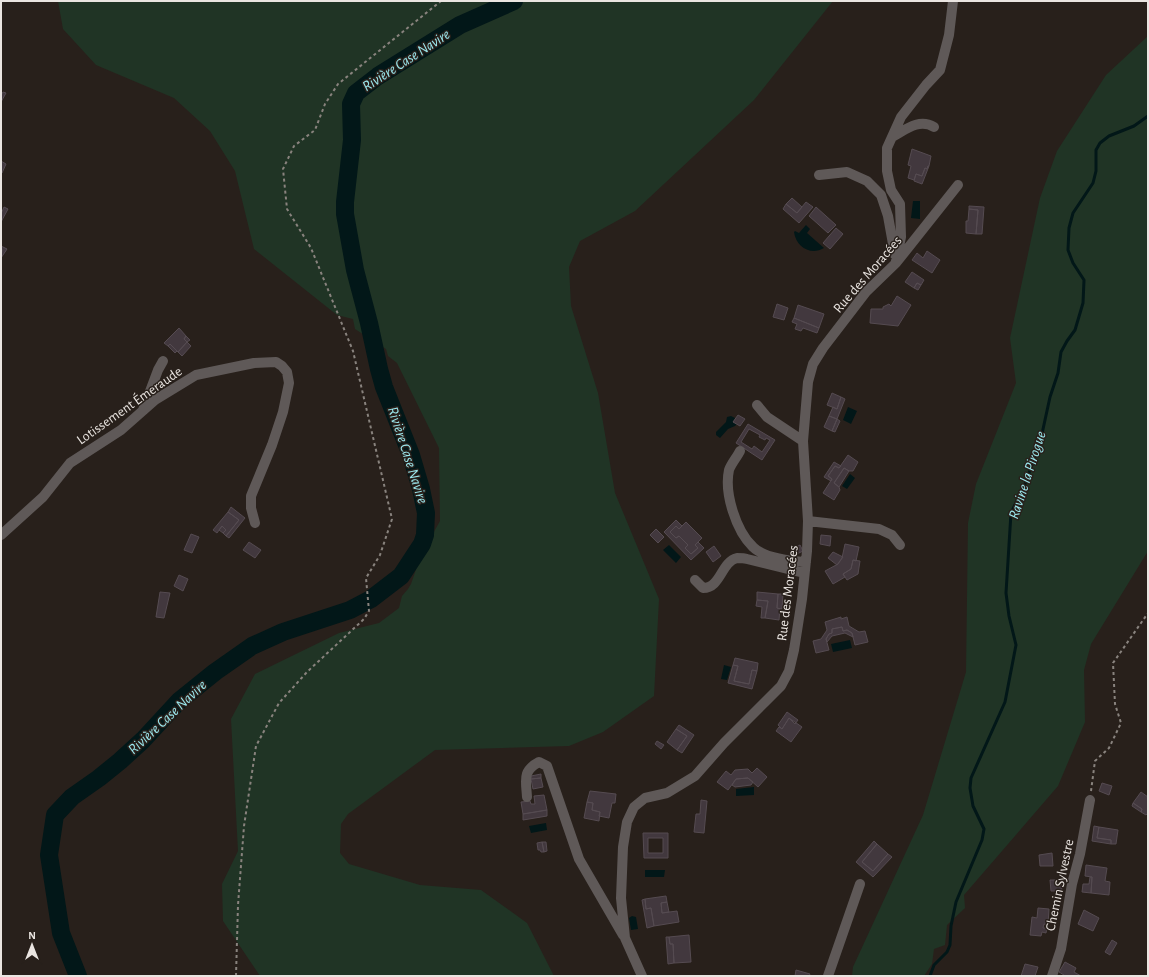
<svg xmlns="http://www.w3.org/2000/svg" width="1149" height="977" font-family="'Alegreya Sans',sans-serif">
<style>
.green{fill:#203425}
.water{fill:#021718}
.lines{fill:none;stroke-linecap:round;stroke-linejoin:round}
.stream{stroke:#021718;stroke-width:3}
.river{stroke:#021718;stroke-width:18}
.building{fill:#42383e;stroke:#554b51;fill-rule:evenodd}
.path{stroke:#89837e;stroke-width:2;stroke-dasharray:3 3;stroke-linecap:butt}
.minor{stroke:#5f5958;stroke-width:10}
.labels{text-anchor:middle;stroke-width:3;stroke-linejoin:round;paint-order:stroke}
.street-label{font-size:14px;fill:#eae5e1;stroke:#28201b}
.water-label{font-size:15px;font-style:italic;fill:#9ce9ef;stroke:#28201b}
</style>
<rect width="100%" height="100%" fill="#28201b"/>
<path class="green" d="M58,1H833L754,100L635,211L580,241L569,267L571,306L598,393L615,493L659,599L654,696L603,732L569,746L435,750L348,814L341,824L340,853L349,864L420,885L481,890L527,923L554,976H260L223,921L222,884L238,851L231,719L255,674L339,633L379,623L399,608L402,596L408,589L411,584L421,555L440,521L439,448L397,363L388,356L386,349L355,329L353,319L337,315L254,249L235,171L210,131L174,98L96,65L63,29Z
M1148,36V551L1091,644L1084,670L1085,722L1058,786L964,895L965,908L947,925L945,945L934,949L932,964L924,976H852L853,967L923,815L966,672L968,523L976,484L1016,383L1010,338L1040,198L1057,151L1106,75Z"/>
<path class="water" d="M913,201H920V219L911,218Z
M806,225L810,229L807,233L824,248C811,256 796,247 794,232L795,231L799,233Z
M848,407L857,411L851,424L843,420Z
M731,416L735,418L733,422L737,424L735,426L728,429L720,438L716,435V432L726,422L727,417Z
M850,474L855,478L847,489L842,486Z
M669,545L681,557L676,563L663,550Z
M850,640L852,648L833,652L831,644Z
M724,665L731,667L727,680L721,679Z
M754,787V795L736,796V789Z
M546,823L547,830L531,833L529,826Z
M645,870H665L664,877H645Z
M632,916L636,917L638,929L631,930L629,918Z"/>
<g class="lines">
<path class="stream" d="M930,976L934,965L947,952L950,945L951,926L956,902L982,840L984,829L973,806L970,788L971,778L1005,702L1016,645L1009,616L1006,593L1011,513L1025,484L1040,443L1050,397L1058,373L1061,352L1067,341L1075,330L1083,303L1084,280L1073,263L1068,250L1069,228L1073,213L1093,183L1096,171V150L1100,143L1109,136L1134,126L1148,116"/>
<path class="river" d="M78,976L61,933L49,855L55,815L72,797L99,778L120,761L143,740L179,701L215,672L252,646L283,632L350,610L371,599L401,576L422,544L425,535L426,513L421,489L411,455L384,387L379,369L369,323L355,270L345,214V202L352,140L351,104L356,93L378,76L460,25L514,1"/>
</g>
<path class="building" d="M3,92L6,93L1,102V95Z
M912,149L931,156L929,166H928L927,169L925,168L922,176L916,174L914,180L908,178L911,166L908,165Z
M1,161L6,164L2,173H1Z
M928,166H929L922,184L914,181L916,174L922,176L925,168L927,169Z
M792,198L802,207L797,213L786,204Z
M806,202L813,207L799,223L783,209L786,204L797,213Z
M969,206L984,207L982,234H976L978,210L969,209Z
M4,207L8,209L1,222V214Z
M816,207L836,225L828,233L809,216Z
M969,209L978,210L976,234L966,233V221H968Z
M836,228L843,234L830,249L823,243Z
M1,246L7,249L1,258L2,250Z
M927,251L940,260L932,273L912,260L917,253L923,258Z
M912,272L924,280L921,285L917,283L914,288L905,282Z
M917,283L921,285L918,290L914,288Z
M897,296L911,305L898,326L870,323L871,309H883V307L889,304L891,306Z
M777,304L788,308L784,320L773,317Z
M798,305L824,314L819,328L794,318Z
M794,318L819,328L817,333L803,328L801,331L795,329L797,324L792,322Z
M179,328L186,336L184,339L187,342L178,352L170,344L168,346L164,343Z
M186,336L190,340L187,342L184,339Z
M187,342L191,346L182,356L178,352Z
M170,344L177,351L175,353L168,346Z
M832,393L841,397L837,409L827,405Z
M841,397L845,399L837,419L829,416L833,407L837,409Z
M738,415L745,419L740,426L733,422Z
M829,416L837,419L832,431L824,427Z
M837,419L840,421L835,432L832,431Z
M748,424L775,440L762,460L736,443ZM749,429L760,435L759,437L765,440L766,438L770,440L762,452L754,446L752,449L741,442Z
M848,455L858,462L853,471H849L844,468L834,483L839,487L840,490L834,500L823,493L832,479L828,476L835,466L839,468Z
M834,462L841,466L839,468L835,466L828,476L832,479L831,481L824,477Z
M844,468L849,471L839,487L834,483Z
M231,507L245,518L229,538L226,536L239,520L228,512Z
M228,512L239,520L226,536L223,533L226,530L222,526L217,533L213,530Z
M676,520L682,526L679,529L676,526L670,532L676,538L679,536L688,545L685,548L691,554L698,548L695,545L698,542L704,548L691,560L664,532Z
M686,522L702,538L695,545L698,548L691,554L685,548L688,545L679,536L676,538L670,532L676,526L679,529Z
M222,526L226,530L223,533L219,530Z
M656,529L664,537L658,543L650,535Z
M191,534L199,537L192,553L184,550Z
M821,535L831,536L830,546L820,544Z
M249,542L261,550L255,558L243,550Z
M845,544L859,547L856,561L853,560L851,569L843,574L845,577L833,584L825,571L838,564L842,558Z
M800,545L803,551L797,554L794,548Z
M714,546L721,556L713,562L706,552Z
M833,552L843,557L837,565L828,558Z
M853,560L860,561L858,574L847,580L843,574L851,569Z
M179,575L188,579L183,591L174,586Z
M160,592L170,593L164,618L156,617Z
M757,592L778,594L777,608L780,609L779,620L765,618L768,601L757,600Z
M778,594H783L782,609L777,608Z
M757,600L768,601L765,618H761L762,607L756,606Z
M841,617V619L847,617L849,626L859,632L865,631L868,642L855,645L852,633L847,630L843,631L842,627L832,629V633L829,634L826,639L829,650L816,653L813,641L821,639L827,630L825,622Z
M842,627L843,631L847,630L852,633L853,637L845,633L832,636L827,642L826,639L829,634L832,633V629Z
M735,658L758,663L757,671L752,670L749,684L734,681L738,666L733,665Z
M733,665L738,666L734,681L749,684L752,670L757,671L752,689L728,683Z
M787,712L798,720L795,724L789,718L782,729L778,725Z
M789,718L802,727L791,742L776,731L779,727L782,729Z
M679,725L694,735L682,753L677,750L687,736L676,729Z
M676,729L687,736L677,750L667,742Z
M657,741L664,745L661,749L655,744Z
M757,768L767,777L758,787L748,778L736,779L728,790L717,782L726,771L731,775L735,770L748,769L752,773Z
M541,774V778L531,779V776Z
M541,778L543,787L533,789L531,779Z
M748,778L753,782L751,785L735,787L732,785L736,779Z
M1102,783L1112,786L1109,795L1099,791Z
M590,791L616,794L615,803H612L609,818L599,816L600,812L592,810L593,803L587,802Z
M1141,792L1148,797V813L1146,815L1141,812L1142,809L1133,803Z
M544,795L547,810L523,814L521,802L530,801L531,804H535L534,796Z
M701,800L707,801L704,833L694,832L696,814H700Z
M587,802L593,803L592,810L600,812L599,821L584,818Z
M1133,803L1142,809L1141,812L1132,806Z
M547,810V816L523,820V814Z
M1094,826L1099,827L1097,838L1111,840V844L1092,841Z
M1099,827L1118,830L1116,844H1111V840L1097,838Z
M643,833H668V858H644ZM648,838H663V853H648Z
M874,841L877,844L862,862L873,871L888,854L892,857L873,877L856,862Z
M542,842H546L547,851L544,852Z
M542,842L544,852H541L540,850H538L537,843Z
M877,844L888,854L873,871L862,862Z
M1052,853L1053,866H1040L1039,855Z
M1086,865L1107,868L1105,881L1110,882L1109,895L1091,893L1092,877L1085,876Z
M1090,877H1092L1091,893L1082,892L1083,884H1089Z
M1050,880H1061L1062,891H1051Z
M666,896L667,902L661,903L662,913L677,911L679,922L654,926L651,908L646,909L645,899Z
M645,899L646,909L651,908L654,926L647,928L642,900Z
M667,902L669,912L662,913L661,903Z
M1038,908L1049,909L1048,925L1044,924L1043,928H1047L1046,933L1042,932L1041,936L1030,935L1032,917L1037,918Z
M1084,910L1099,918L1093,931L1078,924Z
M689,935L691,962L674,963L673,944H670L669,937Z
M666,937H669L670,944H673L674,963L668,964Z
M1112,940L1117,943L1110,955L1105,952Z
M1065,962L1076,968L1074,972L1081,976H1063L1064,975L1059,972Z
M1025,964L1038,967L1035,976H1021Z
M796,970L810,974L809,976H795Z"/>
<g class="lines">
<path class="path" d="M1091,791L1095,761L1109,748L1121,723L1115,704L1113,663L1148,613
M236,976L238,905L244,826L256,746L279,703L307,672L364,619L369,611L366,578L380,555L392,519L353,351L311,248L287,209L283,169L294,146L315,130L325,104L338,84L441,1"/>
<path class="minor" d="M892,137C905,130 919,118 934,127
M819,175L847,172L867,181L881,195L888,216L895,255
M896,261L901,237L900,204L891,190L887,171V148L901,117L926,85L940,70L949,35L953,1
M757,405L767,417L803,441
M143,410L158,370L163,361
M740,451C737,457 731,464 729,470C724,493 736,531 753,547C764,558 791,561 806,562
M808,521L879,529L892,535L900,545
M1,535L43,497L70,463L121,430L155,400L196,375L254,363L276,362L282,366L287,372L289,383L283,412L272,445L251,496V508L255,523
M695,580L703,588C721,588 721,562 737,558C740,558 744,558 747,559L804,573
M527,797C526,780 522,771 539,762L547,766L579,859L623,935
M642,976L625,938L621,898L623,847L627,822L634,807L645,798L667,793L695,776L724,743L781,686L789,671L794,650L802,599L807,551L808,521L803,441L808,382L813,364L823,348L866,292L896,263L958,185
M828,976L860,884
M1052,976L1061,949L1072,884L1080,854L1090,800"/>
</g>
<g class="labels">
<g class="street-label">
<text transform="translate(867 274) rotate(-49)" y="5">Rue des Moracées</text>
<text transform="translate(129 405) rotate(-35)" y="5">Lotissement Émeraude</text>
<text transform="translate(787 593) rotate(-83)" y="5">Rue des Moracées</text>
<text transform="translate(1059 885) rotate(-78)" y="5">Chemin Sylvestre</text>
</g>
<g class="water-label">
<text transform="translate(406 60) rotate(-33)" y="5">Rivière Case Navire</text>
<text transform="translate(408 455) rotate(72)" y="5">Rivière Case Navire</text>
<text transform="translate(1027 475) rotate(-72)" y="5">Ravine la Pirogue</text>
<text transform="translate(167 717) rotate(-43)" y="5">Rivière Case Navire</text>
</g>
</g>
<rect width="1149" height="977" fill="none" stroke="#eae5e1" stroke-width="4"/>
<g transform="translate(32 945)" stroke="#28201b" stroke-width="3" paint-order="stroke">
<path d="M0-3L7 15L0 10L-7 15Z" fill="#eae5e1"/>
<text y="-6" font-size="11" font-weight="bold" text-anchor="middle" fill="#eae5e1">N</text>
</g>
</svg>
